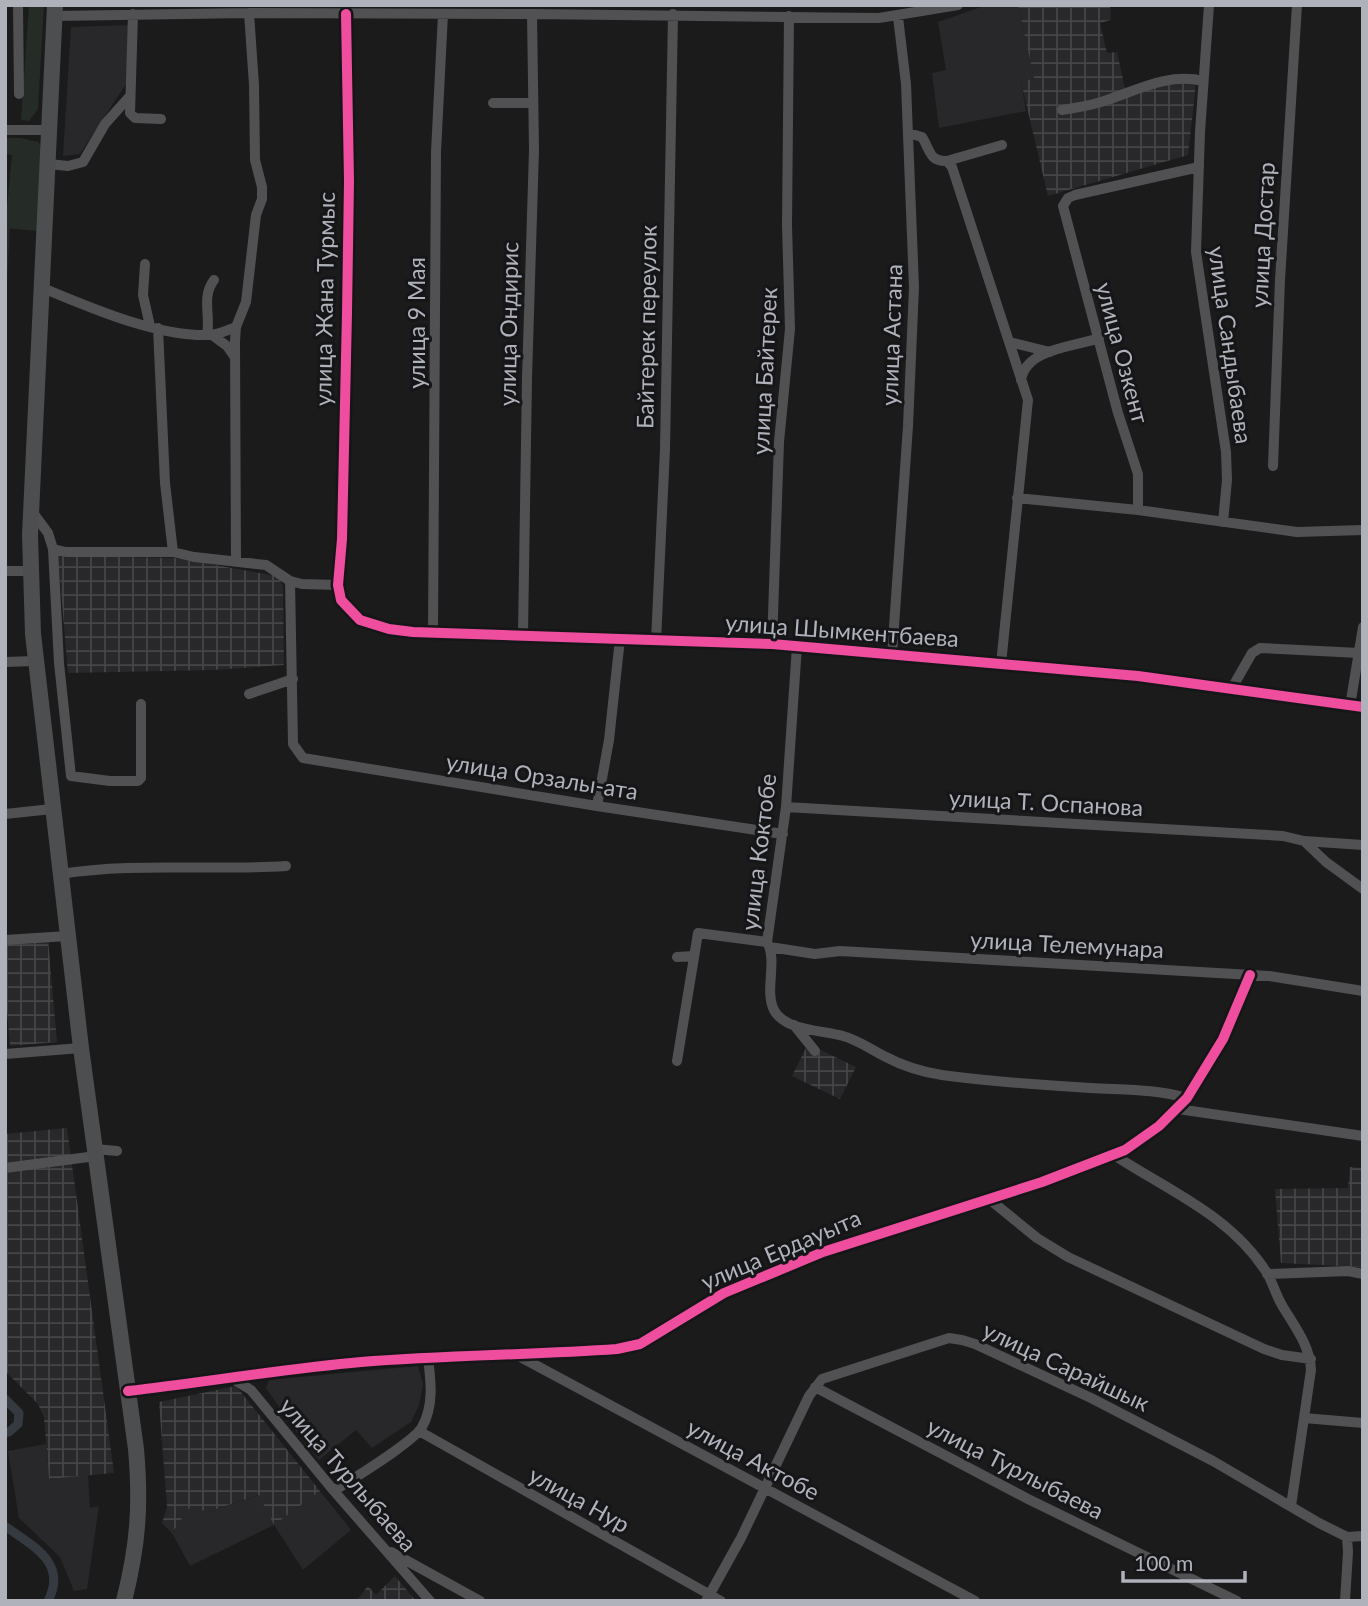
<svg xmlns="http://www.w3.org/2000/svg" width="1368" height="1606" font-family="Lato,sans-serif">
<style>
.built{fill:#28282a}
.industrial{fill:url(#industrial-grid)}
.grass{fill:#252b26}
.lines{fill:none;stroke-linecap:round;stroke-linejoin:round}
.canal{stroke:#343a40;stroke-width:9}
.minor{stroke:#515154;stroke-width:10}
.trunk{stroke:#4d4e50;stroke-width:16}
.cycleway-casing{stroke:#161618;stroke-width:15}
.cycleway{stroke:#ef4d9e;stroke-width:10}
.labels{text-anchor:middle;stroke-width:6;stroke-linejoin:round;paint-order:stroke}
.street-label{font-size:23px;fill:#afb2ba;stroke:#161618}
</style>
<defs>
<pattern id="industrial-grid" width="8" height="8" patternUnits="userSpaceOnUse" patternTransform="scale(1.75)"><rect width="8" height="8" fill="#28282a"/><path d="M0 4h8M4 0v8" fill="none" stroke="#454547"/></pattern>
</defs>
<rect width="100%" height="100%" fill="#1b1b1c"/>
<path class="built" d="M987,5H1018L1034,78L1021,82L1026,111L939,128L932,73L946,70L938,22Z
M130,25L126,84L80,154L63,156L71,27Z
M5,228H10L5,321Z
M418,1366L423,1384L419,1405L411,1422L372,1448L356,1430L319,1460L298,1434L266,1388L269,1380Z
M46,1444L49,1479L88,1475L90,1508L99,1506L87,1589L74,1591L60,1557L19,1518L8,1451Z
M320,1491L351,1530L303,1570L274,1525L190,1566L172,1533L191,1506L207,1512L260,1495L275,1524Z"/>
<path class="industrial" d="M1018,5H1110L1111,20L1100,23L1107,53L1117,52L1126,93L1167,79L1197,74L1188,155L1048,196L1021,82L1034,78Z
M58,556L174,558L277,576L283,585L284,665L213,670L68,673Z
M48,939L57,1042L10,1046L5,987V941Z
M808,1044L856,1067L840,1099L792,1076Z
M67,1128L114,1473L49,1479L44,1417L38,1404L5,1371V1134Z
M1350,1167L1363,1168V1267L1281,1263L1275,1189L1348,1188Z
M236,1386L320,1491L274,1525L259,1495L207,1512L191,1506L172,1533L162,1523L167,1507L159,1402Z
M395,1576L416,1601H356L368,1586L376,1595Z"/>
<path class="grass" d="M29,5H44L38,109L29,121L21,120Z
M5,138H21L38,142L43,149L38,231L5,228L12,155L5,154Z"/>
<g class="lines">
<path class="canal" d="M5,1399L19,1413L18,1424L9,1432L5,1433
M5,1526C32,1546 68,1562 48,1601"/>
<path class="minor" d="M18,5L19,94
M1209,5L1200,132L1196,252L1226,452L1227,480L1223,522
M133,14L130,113L135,118L161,119
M346,14L349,181L347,313L342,539L338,585L341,600L360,620L389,629L413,632L772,644L1138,676L1363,707
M54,16L249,13L532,14L879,18L958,5
M493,103H533
M1062,110C1075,108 1088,106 1101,102C1134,92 1167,72 1203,81
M5,130H51
M908,133L922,137C930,149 929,162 947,161L1002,145
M947,161L952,167L1028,400L1001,664
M49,164L68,166L83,162L105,124L130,96
M145,264L143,295L150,326
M43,288C91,308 158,337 210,335C218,335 228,330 236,327
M158,328L165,483L173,552
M207,335C211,316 201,297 214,280
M212,335L227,346L234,356
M1009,342L1050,352
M1021,380C1026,348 1075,347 1099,338
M1273,466L1280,280L1297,5
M1017,498L1138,510L1297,532L1363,530
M31,510L48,533L53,549L59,663L71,776L110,781H138L141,778V704
M1138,510V474L1118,413L1063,206L1068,198L1075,195L1199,167
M53,549L66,552H173L194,557L266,565L290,581L302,584L338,585
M236,561L235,341L236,327L246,302L256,215L262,199V187L255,160L254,85L249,13
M5,571H30
M290,581L293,744L303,758L597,806L783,834
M433,633L436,152L443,14
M523,635L527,378L534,150L532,14
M656,641L665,449L673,14
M772,644L779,442L790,329L787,225L789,16
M797,646L786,807L767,942C778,961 764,990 774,1010C785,1031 822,1030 843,1036C858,1040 872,1050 886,1057C903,1066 922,1072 942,1075C991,1082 1042,1085 1091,1088C1123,1090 1156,1089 1187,1098
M892,655L908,426L914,287L906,84L898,17
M5,662L35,661
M1232,688L1252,653L1260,648L1359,653
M249,694L293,679
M1350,706L1363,627
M597,806L609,740L620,639
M786,807L1283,836L1304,841L1363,845
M5,814L52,809
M1304,841L1326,862L1363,889
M60,874C135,862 210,871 286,866
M5,940L67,936
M770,947L815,954L840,951L1269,976L1363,991
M677,957L694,956
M794,1025L815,1051
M5,1054L81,1048
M677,1061L698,933L767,942
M1178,1109L1363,1136
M95,1149L117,1151
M1114,1155C1169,1191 1230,1215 1267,1273C1273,1283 1276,1296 1283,1307C1295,1327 1310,1346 1311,1370L1291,1506
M5,1168L96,1156
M989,1199L1037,1238L1068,1257L1264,1349L1282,1355L1311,1359
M1267,1274L1348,1271L1363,1274
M513,1353L975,1601
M233,1379L251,1390L334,1491L430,1601
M815,1387L1028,1499L1237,1601
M128,1391C206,1382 283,1369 361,1362C446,1355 532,1355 617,1349L640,1344L724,1293L823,1252L1042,1182L1125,1150L1159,1126L1187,1098L1223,1039L1250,975
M1304,1418L1363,1423
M419,1431L721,1601
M334,1491C352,1479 414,1442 422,1427C434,1406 431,1381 428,1358
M391,1552L480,1601
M706,1601L741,1538L809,1396L822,1379L949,1338L962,1340L975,1344L1091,1398L1213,1461L1319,1523L1347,1537L1363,1536
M1345,1601L1348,1552L1347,1537"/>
<path class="trunk" d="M55,5L30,535L33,634L81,1048L136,1449C141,1506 138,1545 124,1601"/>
<g class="cycleway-casing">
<path id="cycleway" d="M346,14L349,181L347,313L342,539L338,585L341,600L360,620L389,629L413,632L772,644L1138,676L1363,707
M128,1391C206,1382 283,1369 361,1362C446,1355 532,1355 617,1349L640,1344L724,1293L823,1252L1042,1182L1125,1150L1159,1126L1187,1098L1223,1039L1250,975"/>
</g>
<use href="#cycleway" class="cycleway"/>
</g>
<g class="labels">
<g class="street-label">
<text transform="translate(1263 235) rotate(-87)" y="8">улица Достар</text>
<text transform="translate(325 299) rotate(-89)" y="8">улица Жана Турмыс</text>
<text transform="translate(417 323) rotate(-90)" y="8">улица 9 Мая</text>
<text transform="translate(509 324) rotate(-89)" y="8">улица Ондирис</text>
<text transform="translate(647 327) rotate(-89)" y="8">Байтерек переулок</text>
<text transform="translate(892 335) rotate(-88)" y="8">улица Астана</text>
<text transform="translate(1230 345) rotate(82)" y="8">улица Сандыбаева</text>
<text transform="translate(1122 353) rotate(75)" y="8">улица Озкент</text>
<text transform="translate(765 371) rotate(-87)" y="8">улица Байтерек</text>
<text transform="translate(842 631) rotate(4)" y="8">улица Шымкентбаева</text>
<text transform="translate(542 777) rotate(9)" y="8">улица Орзалы-ата</text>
<text transform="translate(1046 803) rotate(3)" y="8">улица Т. Оспанова</text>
<text transform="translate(759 852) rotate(-83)" y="8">улица Коктобе</text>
<text transform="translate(1067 945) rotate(3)" y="8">улица Телемунара</text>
<text transform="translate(781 1250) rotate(-23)" y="8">улица Ердауыта</text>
<text transform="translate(1066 1367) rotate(25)" y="8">улица Сарайшык</text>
<text transform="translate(753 1460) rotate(28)" y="8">улица Актобе</text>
<text transform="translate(1015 1469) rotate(27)" y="8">улица Турлыбаева</text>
<text transform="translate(348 1475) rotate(49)" y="8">улица Турлыбаева</text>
<text transform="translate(579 1500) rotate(29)" y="8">улица Нур</text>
</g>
</g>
<rect width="1368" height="1606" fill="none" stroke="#afb2ba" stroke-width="14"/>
<path d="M1123 1571v10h122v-10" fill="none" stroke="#afb2ba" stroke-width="3.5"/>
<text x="1134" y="1571" font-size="21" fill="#afb2ba" stroke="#161618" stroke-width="5" paint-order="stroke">100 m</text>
</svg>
